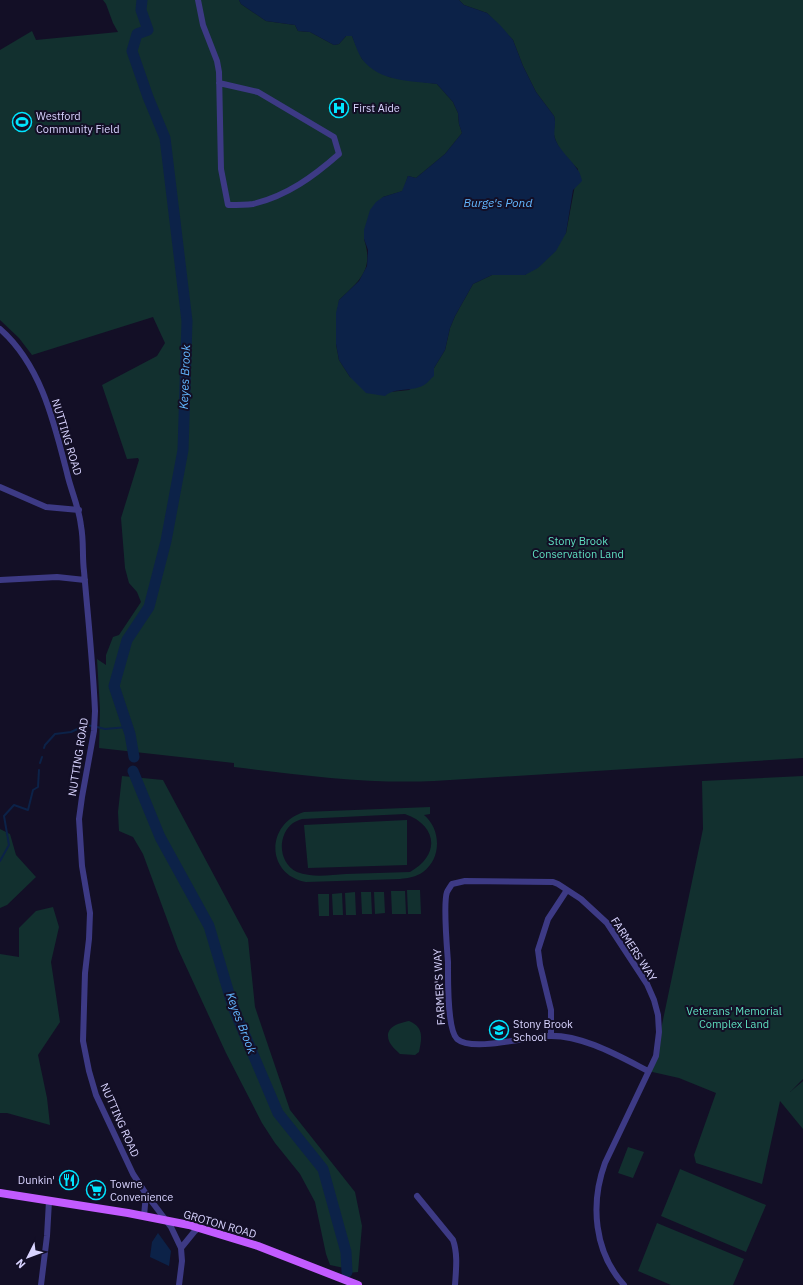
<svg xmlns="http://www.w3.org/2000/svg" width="803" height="1285" font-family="'IBM Plex Sans',sans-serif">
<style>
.green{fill:#12302f;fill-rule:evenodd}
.water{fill:#0c2248}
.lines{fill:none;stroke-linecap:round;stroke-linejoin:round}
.stream{stroke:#0c2248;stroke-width:2}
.river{stroke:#0c2248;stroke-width:11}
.minor{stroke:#3d3a85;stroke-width:6}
.major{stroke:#c25bff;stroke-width:8}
.labels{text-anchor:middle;stroke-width:4;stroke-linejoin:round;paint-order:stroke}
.poi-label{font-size:11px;fill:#d9d4ff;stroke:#130f26;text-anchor:start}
.street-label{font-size:11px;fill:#d9d4ff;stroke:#130f26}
.park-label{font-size:11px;fill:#5fe0c0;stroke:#130f26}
.water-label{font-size:12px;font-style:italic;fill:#62b6ff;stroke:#130f26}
</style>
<rect width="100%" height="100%" fill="#130f26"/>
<path class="green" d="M103,0H239L241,4L266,21L295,25L298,31L310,32L334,45L339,44L346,36H352L362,59L389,77L437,84L453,102L458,113L459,124L462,133L445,154L416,178L408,176L403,191L383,197L364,239C374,270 360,280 339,300L336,344L339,360L350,377L390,392L409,390L434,368L445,350L450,328L455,316L473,284L492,275H525L566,233L578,169C569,160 557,149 554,135C553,128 556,123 554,116L536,92L523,66L513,40L487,13L464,5L459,0H803V758L434,781C367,784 301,775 234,767V763L99,748L100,710L97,659L106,665V655L113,637L119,635L141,602L137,592L129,583L125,568L121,518L139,460L138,458L127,459L102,385L157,356L165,343L153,317L32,355L19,338L0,320V50L32,31L36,40L118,32L113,23L106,4Z
M122,776L163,780L248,939L255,1007L290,1110L355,1192L362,1226L358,1272L348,1273L344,1268L330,1265L326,1254L315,1202L300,1174L275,1143L262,1123L226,1053L178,949L143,854L133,837L119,831L118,812Z
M803,776V1079L790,1092L803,1081V1129L780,1101L762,1184L696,1163L694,1155L716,1093L679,1078L648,1071L655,1058L703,829L702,781Z
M430,807V814L424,815C441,829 442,858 423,872C416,877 408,878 400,879L306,882C266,875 265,824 304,812ZM405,814C437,825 441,855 410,872C389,873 367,873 346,874C330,875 312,878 297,872C278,863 277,835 293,823C296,821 299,820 302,819Z
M407,820V865L308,868L304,825Z
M0,829L10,834L16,855L36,877L7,905L0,908Z
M407,890H420L421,914H408Z
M391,891H405L406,914H392Z
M355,892L356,915H346L345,893Z
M361,892H371L372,914H362Z
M374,892H384L385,913L375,914Z
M342,893L343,915H333L332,894Z
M318,894H329V916H319Z
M53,907L59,927L51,962L60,1022L38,1055L47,1098L50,1125L7,1113H0V954L19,957V928L36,911Z
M409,1021C424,1027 422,1038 419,1052L415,1055L400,1054C396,1050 391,1046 389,1041C384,1027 399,1023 409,1021Z
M628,1147L644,1152L633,1178L618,1173Z
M680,1169L766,1205L746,1252L661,1216Z
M657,1223L744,1259L733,1285H671L638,1271Z"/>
<path class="water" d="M239,0H459L464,5L487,13L500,25L513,40L523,66L536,92L554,116C557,125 552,132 556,141C561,152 571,159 577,169C580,172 581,177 582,181L573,190L566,233L556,251L538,268L525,275H492L473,284L455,316L450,328L445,350L434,368V376C431,378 428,383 424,385C413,392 395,387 385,396L366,393L350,377L339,360L336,344V313L339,300L359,281L367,266L368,250L364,239V230L370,210L376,202L383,197L402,191L408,176L416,178L445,154L462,133L459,124L458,113L453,102L437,84C412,81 379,82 362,59C358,53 355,44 352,36H346L339,44L334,45L310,32L298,31L295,25L266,21L241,4Z
M158,1233L171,1251L169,1266L150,1257L152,1242Z"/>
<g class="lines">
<path class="stream" d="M97,727L105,729L128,727
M44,748L45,745L55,734L71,732L86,725L92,726
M40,763L42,757
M0,861L9,845L4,816L14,805L28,810L33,790L38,787L39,770"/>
<path class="river" d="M134,757L130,734L114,686L127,640L149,607L166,541L183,450L187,321L165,138L148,97L132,51L137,34L148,30L141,10L142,0
M133,771L160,837L209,926L233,1007L278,1113L323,1169L346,1252L347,1272"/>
<path class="minor" d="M198,0L203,25L217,61L219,72L221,169L228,205C236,205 245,205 253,204C287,196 314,176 339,154L334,137L258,92L219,83
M0,329C41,365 54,422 67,473C71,491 79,507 81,526C84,541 82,556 84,571C88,618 93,664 95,711L94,731L82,797L79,819L82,866L90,913L89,939L85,973L83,1041L89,1071L96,1095L133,1174L146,1194L171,1227L181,1248L182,1261L179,1285
M0,487L46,507L79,510
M0,580L57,577L85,580
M551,1036V1010L540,965L538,950L548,919L567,890
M417,1196L453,1240C458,1254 456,1270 455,1285
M144,1216L146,1194
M181,1248L194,1232L200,1227
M41,1285L47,1236L49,1201
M624,1285C594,1252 590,1204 605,1163L656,1056L659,1032L658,1015L654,1000L647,984L607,923L581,899L558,884L553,882L465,881L452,884C450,887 448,890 447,892C443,903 447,948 448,962C448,978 447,1029 457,1039C472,1052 526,1037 547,1036C581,1034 619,1056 648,1071"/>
<path class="major" d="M0,1193L128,1213L189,1225L258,1246L358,1285"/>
</g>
<defs>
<g id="hospital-ring" transform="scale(1)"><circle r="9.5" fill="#130f26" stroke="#00e5ff" stroke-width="1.5"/><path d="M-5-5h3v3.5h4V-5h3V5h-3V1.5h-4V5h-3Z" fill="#00e5ff"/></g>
<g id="stadium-ring" transform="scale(1)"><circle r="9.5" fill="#130f26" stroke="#00e5ff" stroke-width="1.5"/><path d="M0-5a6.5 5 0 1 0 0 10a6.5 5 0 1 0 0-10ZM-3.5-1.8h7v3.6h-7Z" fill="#00e5ff"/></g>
<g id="school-ring" transform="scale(1)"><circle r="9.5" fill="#130f26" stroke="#00e5ff" stroke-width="1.5"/><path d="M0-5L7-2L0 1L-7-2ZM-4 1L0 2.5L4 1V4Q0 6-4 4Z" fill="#00e5ff"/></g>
<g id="restaurant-ring" transform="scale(1)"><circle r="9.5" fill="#130f26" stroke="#00e5ff" stroke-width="1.5"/><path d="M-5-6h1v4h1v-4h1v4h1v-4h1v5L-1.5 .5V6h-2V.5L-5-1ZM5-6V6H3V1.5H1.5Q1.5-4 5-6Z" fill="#00e5ff"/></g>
<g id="supermarket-ring" transform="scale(1)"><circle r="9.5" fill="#130f26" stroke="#00e5ff" stroke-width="1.5"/><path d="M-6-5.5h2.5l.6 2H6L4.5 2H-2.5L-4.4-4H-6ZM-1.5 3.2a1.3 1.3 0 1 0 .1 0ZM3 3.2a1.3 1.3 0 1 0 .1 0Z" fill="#00e5ff"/></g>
</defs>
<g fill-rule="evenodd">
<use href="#hospital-ring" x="339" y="108"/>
<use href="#stadium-ring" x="22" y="122"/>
<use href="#school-ring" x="499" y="1030"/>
<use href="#restaurant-ring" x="69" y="1180"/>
<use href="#supermarket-ring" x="96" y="1190"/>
</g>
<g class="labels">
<g class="poi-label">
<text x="353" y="112">First Aide</text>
<text x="36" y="120">Westford<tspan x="36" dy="13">Community Field</tspan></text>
<text x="513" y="1028">Stony Brook<tspan x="513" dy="13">School</tspan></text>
<text x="55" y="1184" text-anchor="end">Dunkin'</text>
<text x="110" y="1188">Towne<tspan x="110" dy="13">Convenience</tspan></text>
</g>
<g class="street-label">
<text transform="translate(67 437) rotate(73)" y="4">NUTTING ROAD</text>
<text transform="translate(78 757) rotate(-81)" y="4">NUTTING ROAD</text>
<text transform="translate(634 949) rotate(57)" y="4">FARMERS WAY</text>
<text transform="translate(439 987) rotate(-93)" y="4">FARMER'S WAY</text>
<text transform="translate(120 1120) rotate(66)" y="4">NUTTING ROAD</text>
<text transform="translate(220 1224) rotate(16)" y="4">GROTON ROAD</text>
</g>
<g class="park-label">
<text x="578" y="545">Stony Brook<tspan x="578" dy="13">Conservation Land</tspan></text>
<text x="734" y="1015">Veterans' Memorial<tspan x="734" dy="13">Complex Land</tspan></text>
</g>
<g class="water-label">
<text x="498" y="207">Burge's Pond</text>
<text transform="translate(185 377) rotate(-88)" y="4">Keyes Brook</text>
<text transform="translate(241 1023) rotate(69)" y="4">Keyes Brook</text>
</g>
</g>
<g transform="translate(28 1257) rotate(228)" stroke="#130f26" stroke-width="3" paint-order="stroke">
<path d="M0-3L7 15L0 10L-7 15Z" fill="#d9d4ff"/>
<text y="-6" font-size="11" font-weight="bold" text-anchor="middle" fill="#d9d4ff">N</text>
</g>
</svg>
